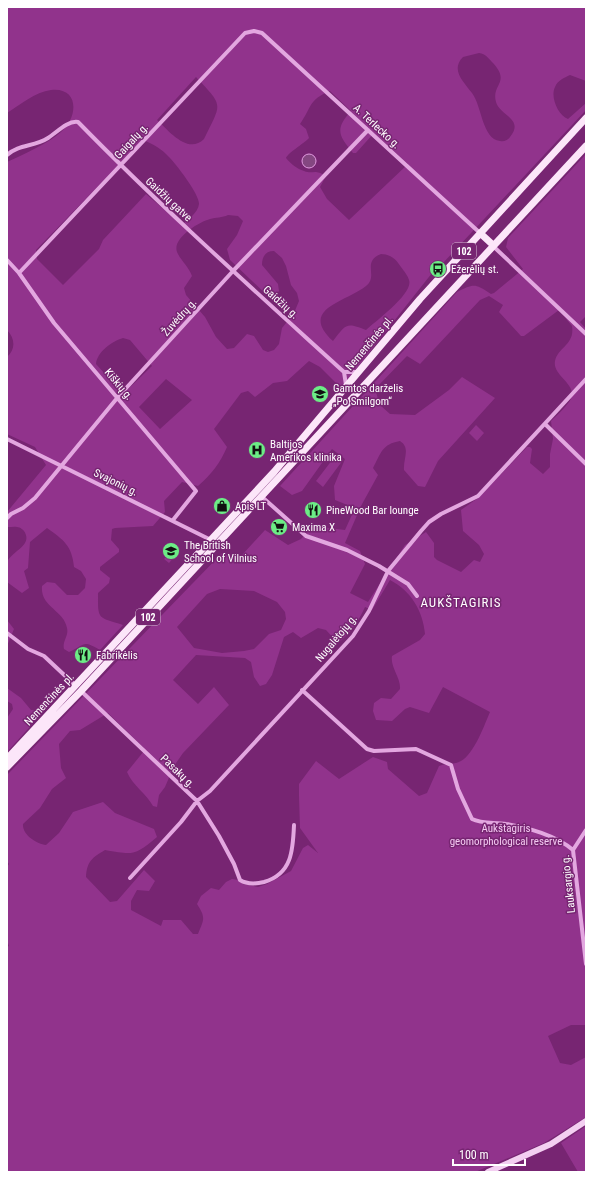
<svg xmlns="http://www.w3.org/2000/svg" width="593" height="1179" font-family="'Roboto Condensed',sans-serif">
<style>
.green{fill:#91338c;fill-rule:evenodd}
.water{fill:#844781;stroke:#e39be1}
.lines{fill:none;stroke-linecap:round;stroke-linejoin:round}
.street{stroke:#e3a7e0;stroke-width:4}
.secondary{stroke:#f3cff1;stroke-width:6}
.primary{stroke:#fce6f9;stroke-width:7}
.labels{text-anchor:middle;stroke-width:3;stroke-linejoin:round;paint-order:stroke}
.shield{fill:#772572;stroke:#d6bed5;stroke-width:1}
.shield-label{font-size:10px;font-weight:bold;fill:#fff}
.street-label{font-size:11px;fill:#fff;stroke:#772572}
.poi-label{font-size:11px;fill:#fff;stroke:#772572;text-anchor:start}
.park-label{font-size:11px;fill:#f3c9f1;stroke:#772572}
.quarter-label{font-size:13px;letter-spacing:1px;fill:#fff;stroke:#772572}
</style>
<rect width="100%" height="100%" fill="#772572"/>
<path class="green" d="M7,7H586V81L570,75C564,78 558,80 555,87C550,97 558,115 568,119L586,103V110L443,263L436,268L341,388L320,367L309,361L287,381L273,383L255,397L248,391L241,393L214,429L227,447C220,463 212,474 198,486L182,482L164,501L165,512L153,526L115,528L112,529L111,540L119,549V552L100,567V570L110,578L109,583L98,593C98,620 97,617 123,625L100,650C82,639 85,645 69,652L64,649C62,641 69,636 67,628C64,610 40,607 42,586L47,582L55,583L67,595H78L85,588L86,579L81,571L74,567C72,546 64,540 47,528L30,542L28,568L24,571L29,588L22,593L7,582C7,576 6,569 7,563C10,551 34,546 24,531C19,525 14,527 7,527V512L46,465L35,447L7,434V357C16,349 15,338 7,330V162C24,154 47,144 61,132C78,118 80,87 51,90C35,92 20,105 7,113ZM479,53C486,54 488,58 493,63C511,83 491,84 496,102C499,115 525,119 510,137C508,140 504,142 500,141C482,139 482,106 472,93C464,82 450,70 463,57ZM196,77C224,107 222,102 204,139C188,155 169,131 157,120ZM330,91L351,111C335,129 338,135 353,153H356L374,133L408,164L349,220L327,199L320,187L326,176C313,168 314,175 304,171C297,169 291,164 286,158C288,153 303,144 309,138L306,129L300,124C312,107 308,100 330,91ZM143,140C153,144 162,149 169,157C176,164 200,195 199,204C198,213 188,219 182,225L146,194L103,240L99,249L63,285L37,259L36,250ZM228,215L238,216L243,221L237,235L227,249L230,260L269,297L275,296L279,291L278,284L262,265C262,257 265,251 274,251L282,258L286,266L291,285L297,293L299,301L294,313L282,328L279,344L274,350L268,352L263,350L254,336L247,334L234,348L227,349L216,337L205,317L186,295L184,288L192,276C189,267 181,261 177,252C172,238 199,222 210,219C216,217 222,218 228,215ZM381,254C390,254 396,259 401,267C404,271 408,276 409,280C414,293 376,321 366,330C346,322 346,324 333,341C298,309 346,302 366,286C379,276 361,262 381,254ZM123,338L130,340L152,366L123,394L96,364C97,352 112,341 123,338ZM166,379L192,400L160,429L139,407Z
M586,154V316L580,322L586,329V1025H571L548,1036L560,1063L571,1065L586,1057V1117L544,1143L475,1172H7V947L9,946L7,940V867L9,864L7,861V775L222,553L233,558L242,555L265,530L288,545L301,539L313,526L345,530L355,508L335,500L334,486L345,459L332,449L302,491L292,495L280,486L457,292C474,284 474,283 491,294L494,293L523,269L506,247L508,238ZM489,296L503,305L499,312L521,336H524L559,310L572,326C575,345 558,347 555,361C552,377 581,385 569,402C564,409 557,415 551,421L553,439L550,454V467L543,474L530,463L532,449L530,447H527L478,498L461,510L463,531L479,545L484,554L480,562L474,560L461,572L437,560L434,557V543L426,532L405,545L368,602L350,593L365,564L360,551L345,543L361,506L378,475L373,468C381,453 382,444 400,441C411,448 403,459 404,470L418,486L425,487L438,461L495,398L462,377L449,390L415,415L390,414L380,405L375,389L407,356L420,364L480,300ZM390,580C411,591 423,611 425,634L420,640L392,656C390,667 401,678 400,689L391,699L381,698L374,703L373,711L376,720L392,721L405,709L410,707L429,713L443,687L490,712C484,726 474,754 461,761C455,765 446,763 439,766L427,793L419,796L388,769L387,762L373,757L339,779L316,761L299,784V796L300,828L318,853L308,845L303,848L291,871L267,884L258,887L243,884L238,880L232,879L226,882L219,890L211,888L201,896L197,904C206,918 204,919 198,934H193L181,920H163L161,926L131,910V901L137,890L149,891L155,881L144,870L117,901L110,902L86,877C87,861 92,858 105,850C134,855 134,856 157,837L154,829L115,813L103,802L73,812L59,833L46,845C37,844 22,835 23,824L40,808L52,789L66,778L61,768L59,744L70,731L80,730L108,713L144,748V751L127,772C133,786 146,793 153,806L157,807L159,795L165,787L174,766L183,753L229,705L214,687L198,704L173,680L196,655L245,658L251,662L254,677L260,686L266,684L272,675L284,637L293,632L301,638L318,628L326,630L338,643C351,633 358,622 365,607L372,610ZM220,589L254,591L277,602L285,612L286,619L281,630L269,634L254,649L244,651L222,653L194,648L177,627L207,594Z
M476,425L484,433L477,441L469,433Z
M336,455L343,460L323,487L316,481Z
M171,552L175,556L169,563L164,559Z
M7,620L14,629L7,646Z
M7,688L21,698L31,710H35L42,705L47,708L7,752V718L13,709L12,704L7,701Z
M586,1126V1172H578L561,1143Z"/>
<path class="water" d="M302 161a7 7 0 1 1 14 0a7 7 0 1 1-14 0Z"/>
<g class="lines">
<path class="street" d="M7,155C19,144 34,147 48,138C56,133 68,120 78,122C163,209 254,290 344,372L346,385
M493,246L586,334
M7,260L19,273L54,323L196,491L173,520
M19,273L245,33L254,31L262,33L480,233
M344,372H357
M545,424L586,464
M7,439L211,540
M261,496L306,536L347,550L379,566L408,584L417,596
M7,518L11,514L23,508L35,498L118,397L233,271L368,130
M7,633L28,649L44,656L76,686
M302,690L367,749L374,751L416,749L451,765L458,789L472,819C482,824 495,822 506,824C527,827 557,836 573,850
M81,691L197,801L219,836L234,864L240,880C248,885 256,884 264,882C292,874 293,850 294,825
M586,830L573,850L586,964
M130,878L181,822L197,801L210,791L353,636L369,611L388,571L421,531L429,522L441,514L478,496L586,379"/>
<path class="secondary" d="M488,1172L551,1144L586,1121"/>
<path class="primary" d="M480,233L493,245
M7,759L274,472L420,299L586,118
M7,767L81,691L586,146"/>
</g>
<defs>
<g id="bus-disc" transform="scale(0.9)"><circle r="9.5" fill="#6cec86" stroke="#772572"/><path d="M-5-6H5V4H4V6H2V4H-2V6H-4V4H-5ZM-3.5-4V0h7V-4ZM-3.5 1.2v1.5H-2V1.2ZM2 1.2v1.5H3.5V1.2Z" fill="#111"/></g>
<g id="school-disc" transform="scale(0.9)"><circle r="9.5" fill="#6cec86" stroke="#772572"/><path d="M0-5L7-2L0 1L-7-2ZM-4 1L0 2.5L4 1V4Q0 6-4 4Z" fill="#111"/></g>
<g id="hospital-disc" transform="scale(0.9)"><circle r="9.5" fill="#6cec86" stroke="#772572"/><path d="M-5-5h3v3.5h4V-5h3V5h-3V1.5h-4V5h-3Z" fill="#111"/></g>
<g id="shop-disc" transform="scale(0.9)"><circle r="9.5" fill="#6cec86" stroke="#772572"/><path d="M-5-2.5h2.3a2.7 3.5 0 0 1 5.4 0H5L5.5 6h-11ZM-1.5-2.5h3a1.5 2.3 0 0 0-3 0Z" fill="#111"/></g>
<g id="restaurant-disc" transform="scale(0.9)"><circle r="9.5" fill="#6cec86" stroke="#772572"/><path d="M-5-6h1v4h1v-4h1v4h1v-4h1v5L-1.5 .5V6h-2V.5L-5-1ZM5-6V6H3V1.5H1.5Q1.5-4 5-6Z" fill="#111"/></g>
<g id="supermarket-disc" transform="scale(0.9)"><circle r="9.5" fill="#6cec86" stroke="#772572"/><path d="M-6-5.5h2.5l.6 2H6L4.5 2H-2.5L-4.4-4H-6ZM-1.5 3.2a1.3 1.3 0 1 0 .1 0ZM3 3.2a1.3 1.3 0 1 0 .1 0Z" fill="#111"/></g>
</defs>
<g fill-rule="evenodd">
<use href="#bus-disc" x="438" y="269"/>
<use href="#school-disc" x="320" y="394"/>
<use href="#hospital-disc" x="257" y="450"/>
<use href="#shop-disc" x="222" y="506"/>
<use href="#restaurant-disc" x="313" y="510"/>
<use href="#supermarket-disc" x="279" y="527"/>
<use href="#school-disc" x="171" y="551"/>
<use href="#restaurant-disc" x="83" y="655"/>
</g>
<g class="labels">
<g class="shield">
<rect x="452" y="243" width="24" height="16" rx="3"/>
<rect x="136" y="609" width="24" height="16" rx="3"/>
</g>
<g class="shield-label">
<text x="464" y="255">102</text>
<text x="148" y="621">102</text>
</g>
<g class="street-label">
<text transform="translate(377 126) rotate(43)" y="4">A. Terlecko g.</text>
<text transform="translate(131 141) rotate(-47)" y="4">Gaigalų g.</text>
<text transform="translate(169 199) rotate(43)" y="4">Gaidžių gatve</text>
<text transform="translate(281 302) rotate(42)" y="4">Gaidžių g.</text>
<text transform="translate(179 317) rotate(-48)" y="4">Žuvėdrų g.</text>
<text transform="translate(369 343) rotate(-50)" y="4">Nemenčinės pl.</text>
<text transform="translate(119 384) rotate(50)" y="4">Kiškių g.</text>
<text transform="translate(116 482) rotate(26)" y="4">Svajonių g.</text>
<text transform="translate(336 638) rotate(-50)" y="4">Nugalėtojų g.</text>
<text transform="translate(49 699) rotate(-47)" y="4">Nemenčinės pl.</text>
<text transform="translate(178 771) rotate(44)" y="4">Pasakų g.</text>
<text transform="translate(568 884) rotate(-96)" y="4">Lauksargio g.</text>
</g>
<g class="poi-label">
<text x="451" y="273">Ežerėlių st.</text>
<text x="333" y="392">Gamtos darželis<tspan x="333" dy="13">„Po Smilgom“</tspan></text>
<text x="270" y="448">Baltijos<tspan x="270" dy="13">Amerikos klinika</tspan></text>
<text x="235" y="510">Apis LT</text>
<text x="326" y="514">PineWood Bar lounge</text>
<text x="292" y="531">Maxima X</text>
<text x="184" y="549">The British<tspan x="184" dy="13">School of Vilnius</tspan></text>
<text x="96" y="659">Fabrikėlis</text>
</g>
<g class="park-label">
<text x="506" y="832">Aukštagiris<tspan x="506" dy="13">geomorphological reserve</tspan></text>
</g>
<g class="quarter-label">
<text x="461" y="607">AUKŠTAGIRIS</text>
</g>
</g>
<rect width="593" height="1179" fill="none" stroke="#ffffff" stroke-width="16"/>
<path d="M453 1159v6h72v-6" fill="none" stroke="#ffffff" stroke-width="2"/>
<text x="459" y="1159" font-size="12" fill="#ffffff" stroke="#772572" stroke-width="3" paint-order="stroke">100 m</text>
</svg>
